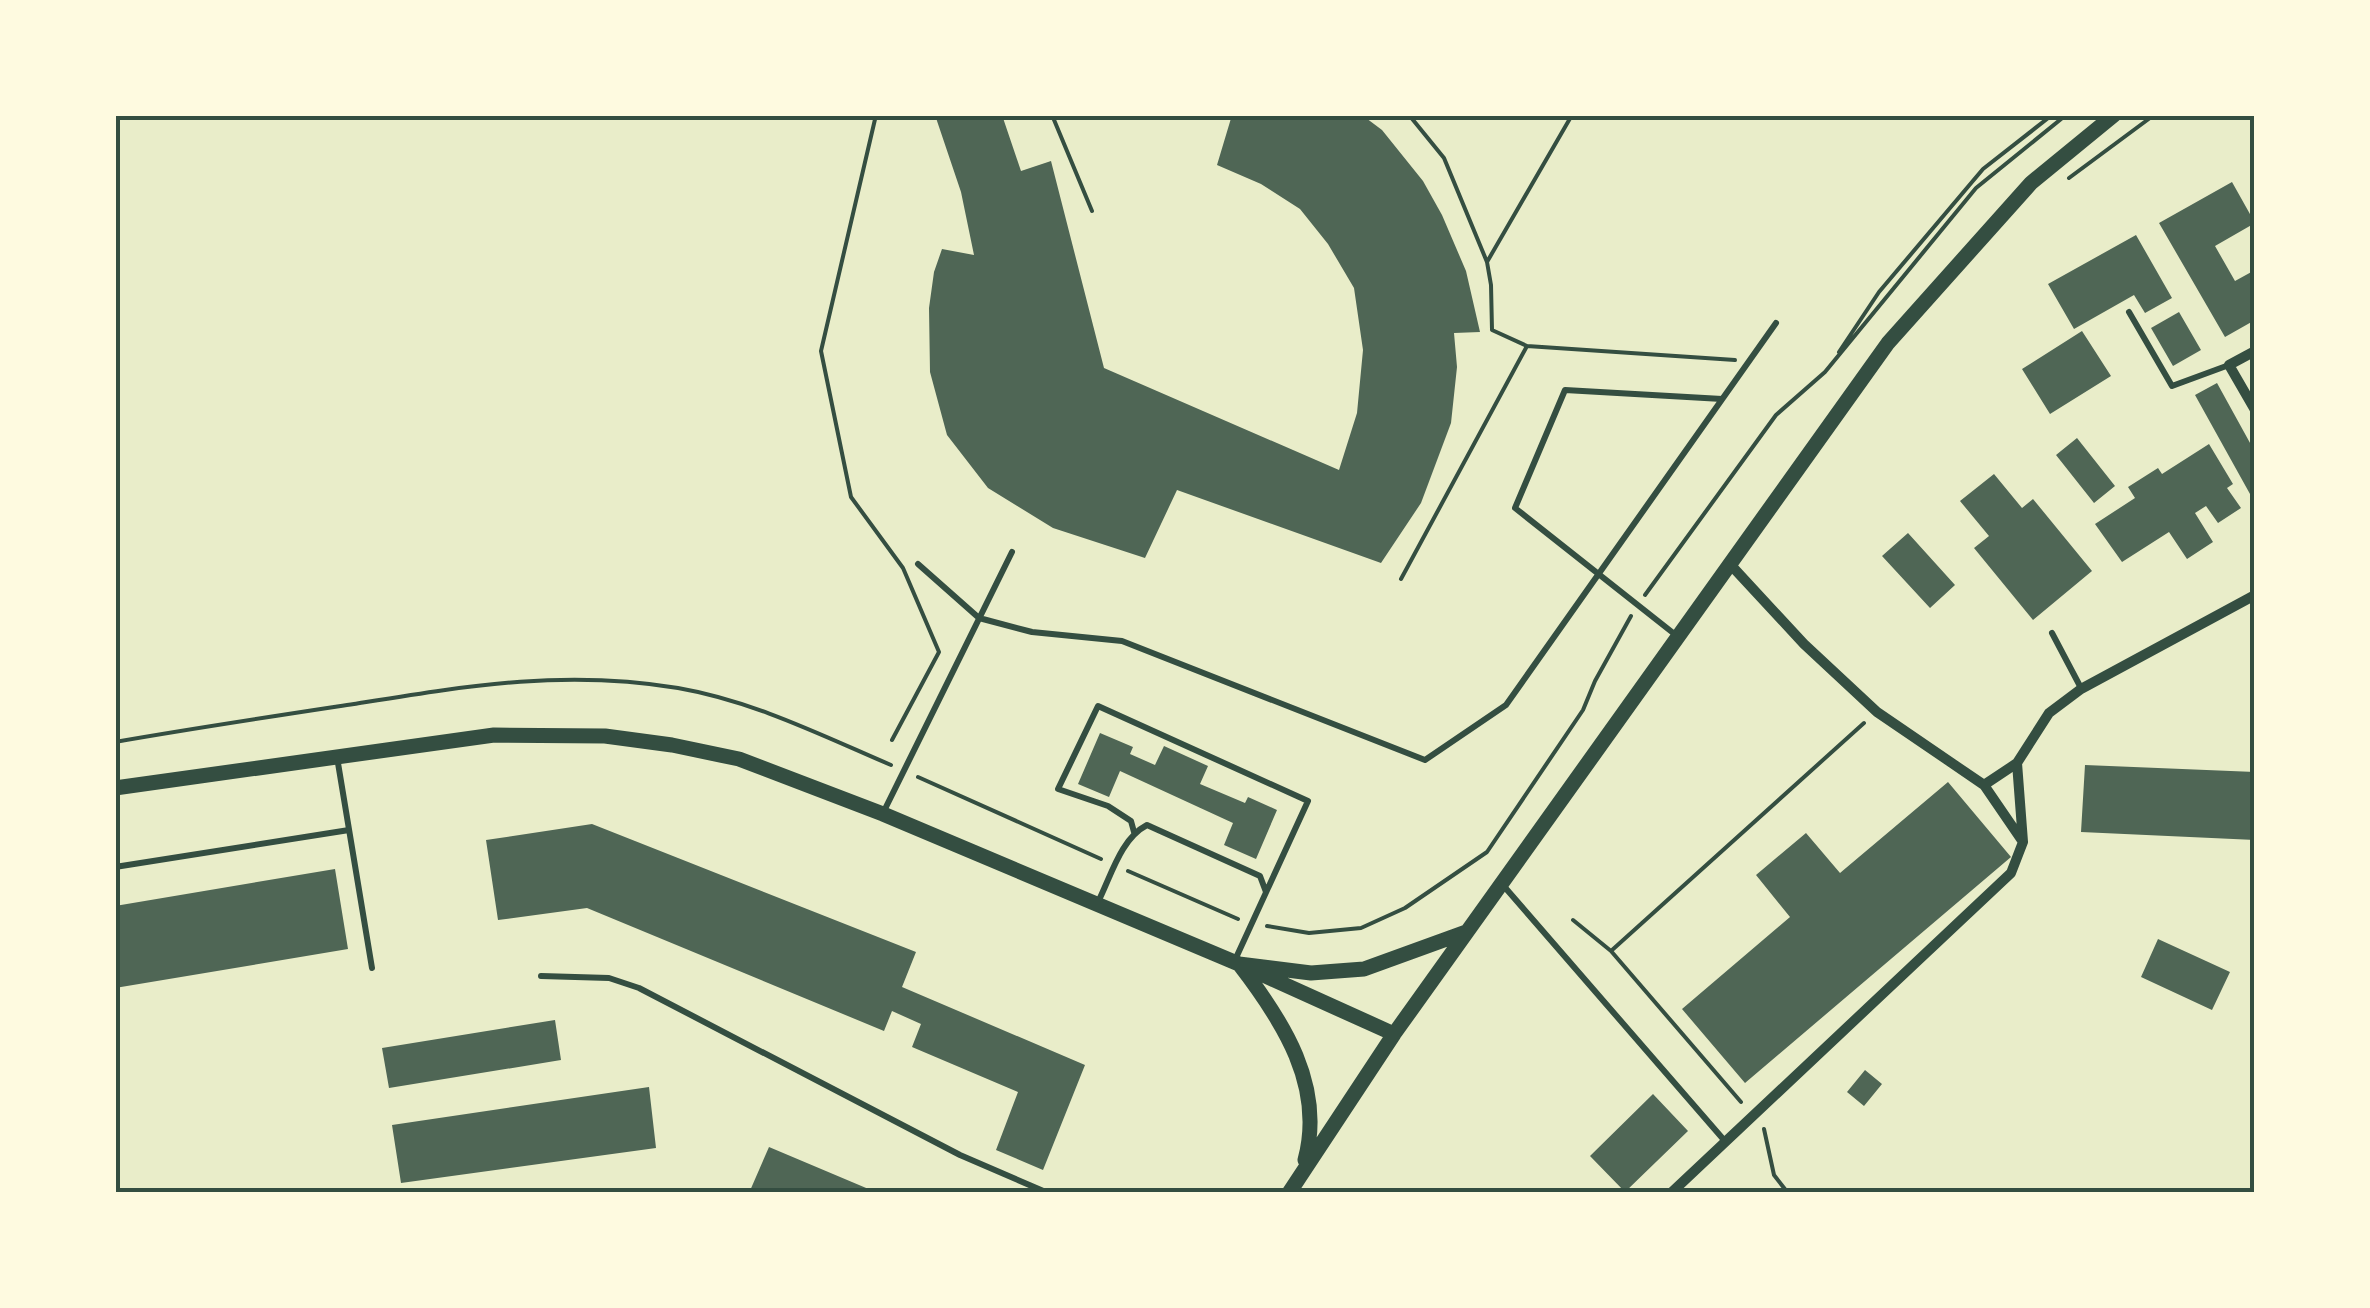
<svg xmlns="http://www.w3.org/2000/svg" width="2370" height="1308" font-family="'Fira Sans',sans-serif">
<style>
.building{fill:#4f6655}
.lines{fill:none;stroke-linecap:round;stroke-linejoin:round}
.path{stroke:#344e41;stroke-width:4}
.service{stroke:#344e41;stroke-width:6}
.minor{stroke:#344e41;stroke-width:10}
.secondary{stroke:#344e41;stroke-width:15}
.neatline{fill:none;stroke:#344e41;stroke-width:4}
</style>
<rect width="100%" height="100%" fill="#e9edc9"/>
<path class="building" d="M935,115H1002L1021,171L1051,161L1104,368L1339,470L1357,413L1363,350L1354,288L1328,244L1300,209L1261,184L1217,165L1232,115H1362L1382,130L1423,181L1442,215L1466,271L1480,332L1454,333L1457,367L1451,423L1421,503L1381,563L1177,490L1145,558L1053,528L988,488L947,435L930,372L929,308L934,272L942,249L974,255L961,192Z
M2232,182L2255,223L2215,246L2235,281L2255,270V320L2225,337L2159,223Z
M2136,235L2172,298L2145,313L2134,295L2074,329L2048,284Z
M2179,312L2201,350L2173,366L2151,328Z
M2082,331L2111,376L2050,414L2022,369Z
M2217,383L2255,452V503L2195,395Z
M2077,438L2115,486L2094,503L2056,455Z
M2209,444L2233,484L2227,488L2241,508L2218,523L2206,506L2195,513L2213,542L2187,559L2169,532L2122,562L2095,524L2135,498L2128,487L2158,468L2162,474Z
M1994,474L2022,508L2033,499L2092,571L2033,620L1974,548L1989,536L1960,501Z
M1908,533L1955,585L1930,608L1882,556Z
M1100,733L1133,747L1130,754L1155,765L1164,746L1208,766L1200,784L1245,803L1248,797L1277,810L1256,859L1224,845L1233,823L1120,771L1109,797L1078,784Z
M2085,765L2255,772V840L2081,832Z
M1948,782L2011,857L1745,1083L1682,1009L1790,917L1756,875L1806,833L1840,873Z
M592,824L916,952L902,987L1085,1065L1043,1170L996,1150L1018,1092L912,1047L921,1024L892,1011L884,1031L587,908L498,920L486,840Z
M335,869L348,949L115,988V906Z
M2158,939L2230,972L2212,1010L2141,977Z
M555,1020L561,1060L389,1088L382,1048Z
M1865,1070L1882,1084L1864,1106L1847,1092Z
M649,1087L656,1148L401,1183L392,1125Z
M1653,1094L1688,1131L1625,1192L1590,1156Z
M769,1147L878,1193H749Z"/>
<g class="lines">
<path class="path" d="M876,115L821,351L851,497L903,568L939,652L892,740
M1052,115L1092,211
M1409,115L1444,158L1487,262L1491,285L1492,330L1527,346L1735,360
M2069,178L2154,115
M1487,262L1572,115
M1839,352L1879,292L1983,169L2052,115
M1401,579L1527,346
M1645,595L1776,415L1825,372L1976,188L2066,115
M115,742C195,728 275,716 354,704C466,686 564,669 678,688C753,701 821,735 891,765
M918,777L1101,859
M1128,871L1238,919
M1573,920L1611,951
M1267,926L1309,933L1361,928L1405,908L1487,852L1583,710L1595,681L1631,616
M1741,1102L1611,951L1864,723
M1764,1129L1774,1175L1788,1193"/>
<path class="service" d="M2129,312L2172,386L2229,365
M918,564L979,618L1032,632L1122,641L1425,760L1506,705L1776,323
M2052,633L2081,688
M1677,636L1515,508L1565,390L1722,399
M337,757L372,968
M884,811L1012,552
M1134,832L1131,821L1108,806L1058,789L1098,706L1308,801L1235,960
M115,867L349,830
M1502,884L1724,1140L1722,1143
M1097,904C1111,877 1120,839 1147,825L1260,876L1266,892
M541,976L609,978L639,988L960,1155L1048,1193"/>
<path class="minor" d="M2255,351L2229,365L2255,410
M1729,563L1804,644L1877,712L1984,785L2023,842
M1984,785L2017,763L2049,713L2081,689L2255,595
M1671,1193L2011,873L2023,842L2017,763"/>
<path class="secondary" d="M115,788L494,735L605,736L672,745L739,759L883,814L1239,964L1311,973L1364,969L1466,932
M1239,964C1283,1021 1325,1086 1305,1160
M1261,974L1394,1034
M1289,1193L1394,1034L1888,343L2031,183L2114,115"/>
</g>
<rect width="2370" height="1308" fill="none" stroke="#fefae0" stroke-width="235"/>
<rect x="118" y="118" width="2134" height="1072" class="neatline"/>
</svg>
